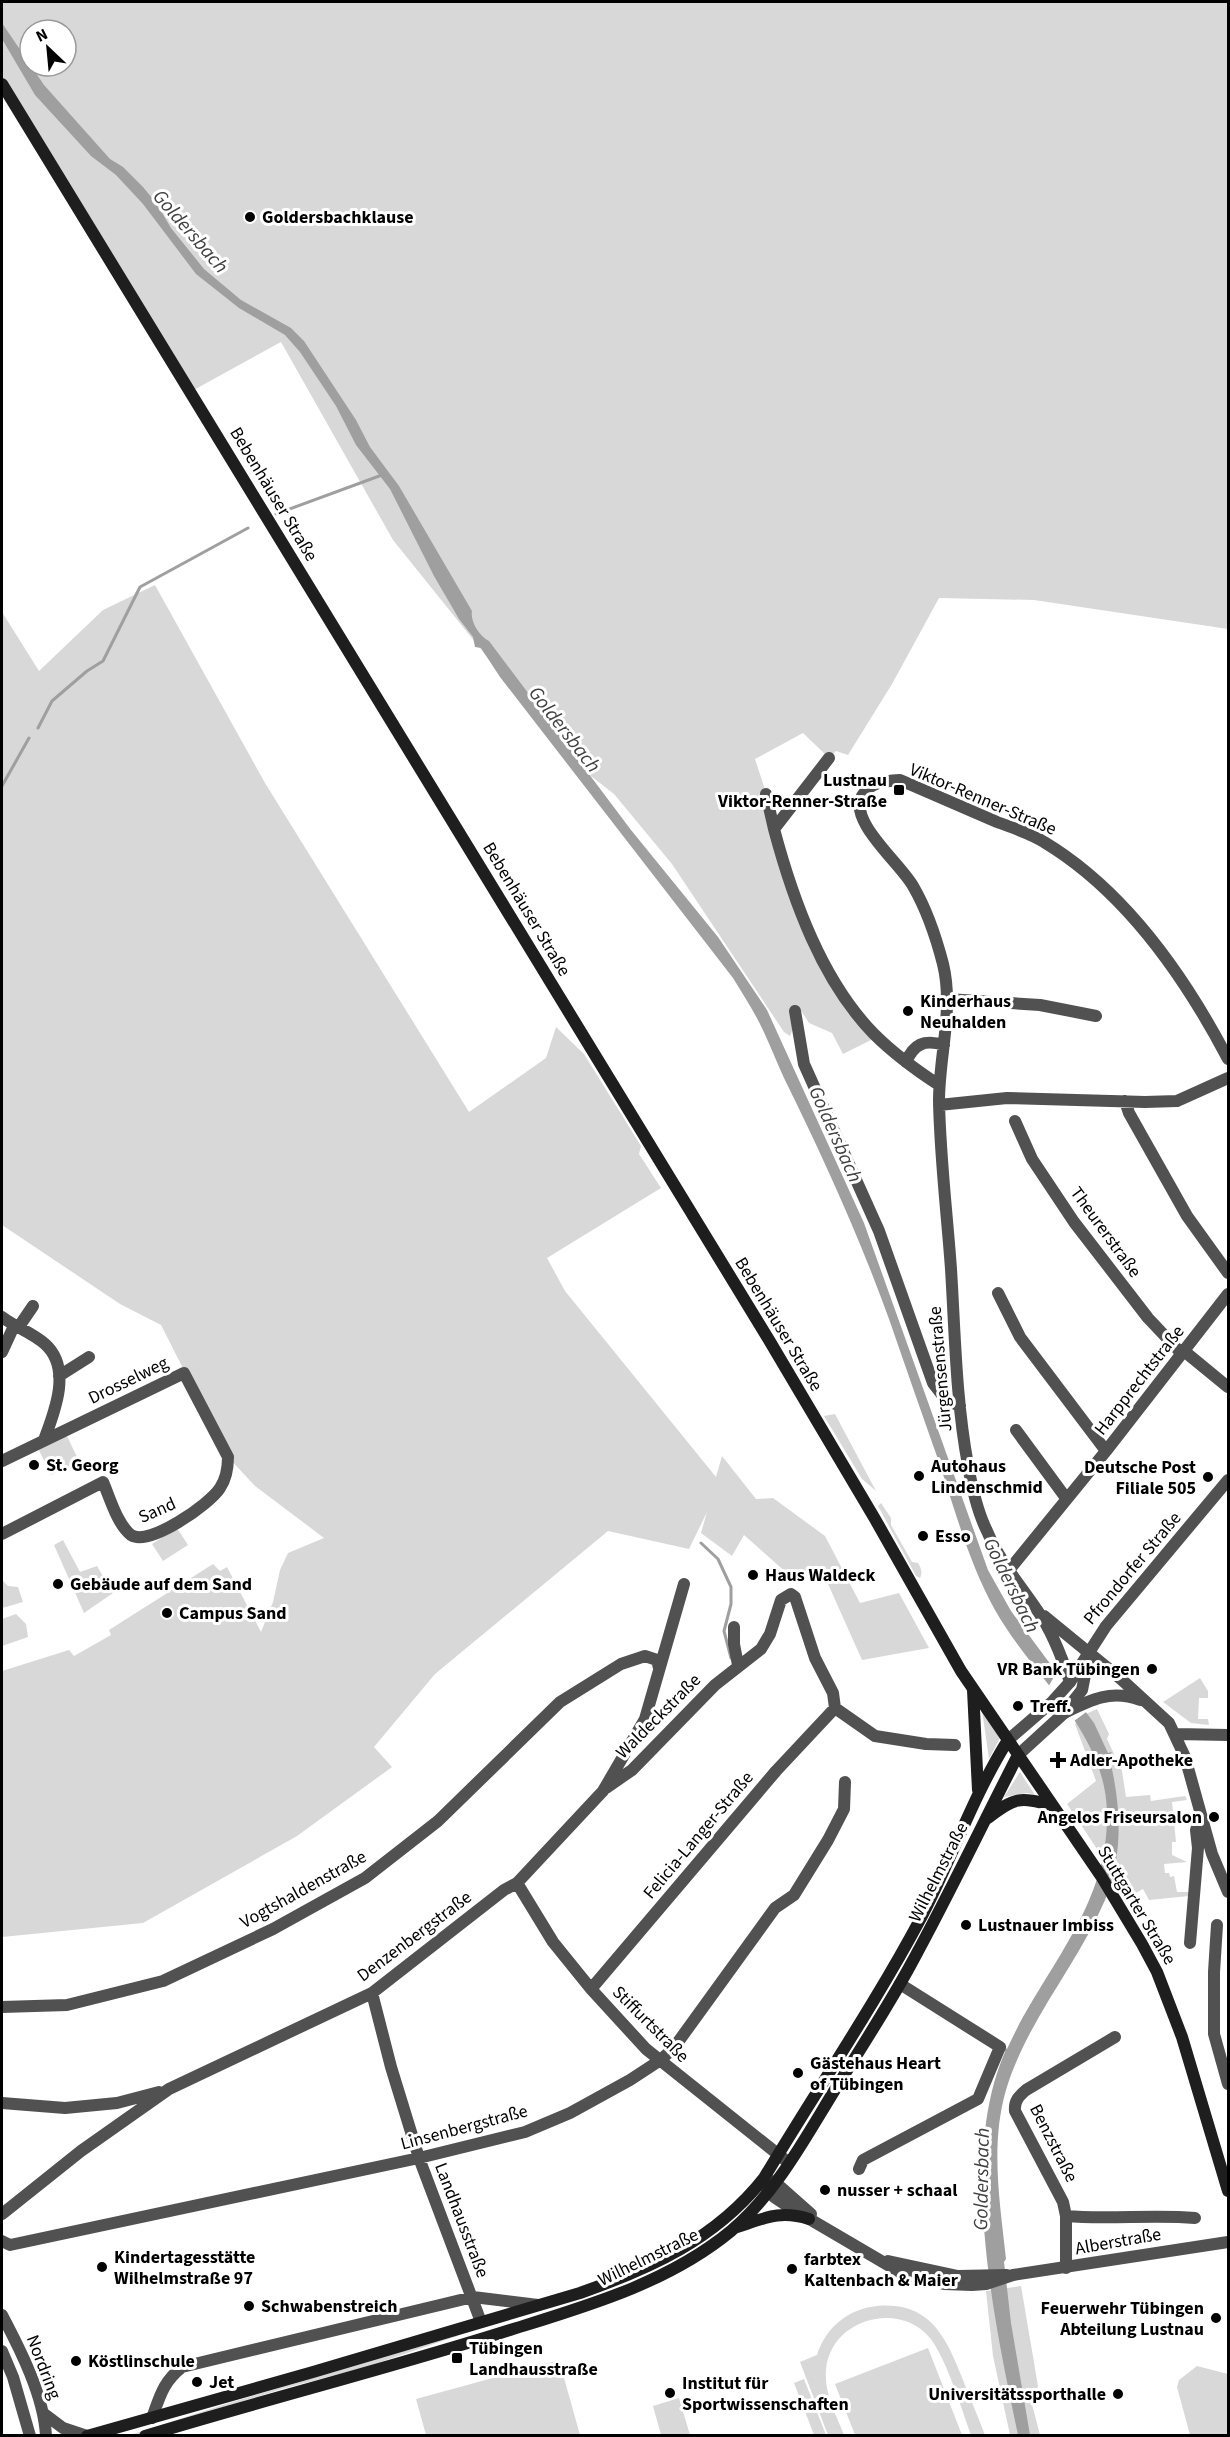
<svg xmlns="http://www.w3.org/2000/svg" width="1230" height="2437" font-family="'Source Sans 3',sans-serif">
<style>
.green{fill:#d8d8d8;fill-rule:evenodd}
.water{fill:#9f9f9f}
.pier{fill:#fff}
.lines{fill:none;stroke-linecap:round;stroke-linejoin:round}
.stream{stroke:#9f9f9f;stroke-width:3}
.minor{stroke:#515151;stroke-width:12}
.tertiary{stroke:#515151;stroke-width:12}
.secondary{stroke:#1e1e1e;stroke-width:12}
.poi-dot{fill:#000;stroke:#fff;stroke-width:2}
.labels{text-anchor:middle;stroke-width:6;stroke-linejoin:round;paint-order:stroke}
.poi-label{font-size:18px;font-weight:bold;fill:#000;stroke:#fff;text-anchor:start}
.street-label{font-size:18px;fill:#000;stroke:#fff}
.water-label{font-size:20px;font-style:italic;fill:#404040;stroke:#fff}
</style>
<rect width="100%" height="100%" fill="#fff"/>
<path class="green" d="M2,2H1228V629L1034,600L939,598L892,684L848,755L836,751L829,758L803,733L755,759L819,955L877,1037L843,1054L832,1033L809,1023L800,1009L790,1036L784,1032L672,864L614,794L569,759L393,540L281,342L190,392L2,80ZM30,30H66V66H30Z
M155,585L265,783L469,1112L546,1058L556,1027L584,1054L641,1146L639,1154L661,1188L547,1258L565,1291L716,1477L722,1456L756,1499L773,1498L825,1536L860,1603L899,1593L929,1648L862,1660L824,1575L797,1582L744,1535L732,1556L701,1533L707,1512L689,1549L608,1531L435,1674L374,1747L392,1767L297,1836L143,1923L2,1937V1671L69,1650L74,1656L111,1635L109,1630L213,1564L220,1571L227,1567L261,1632L273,1602L280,1570L288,1553L324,1538L255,1486L228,1457L161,1325L120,1304L2,1225V612L39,671L103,610Z
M835,1414L876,1491L862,1479L824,1416Z
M64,1430L79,1461L51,1475L36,1444Z
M881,1503L891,1518V1525L912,1562L918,1563C921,1568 923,1572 920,1578L916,1576L878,1506Z
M177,1528L188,1545L163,1561L152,1544Z
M63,1540L80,1572L97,1566L113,1593L84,1613L54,1545Z
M2,1580L8,1586L18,1587L23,1602L2,1608Z
M16,1614L26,1624L28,1637L2,1646V1619Z
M1200,1678L1208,1691V1698H1199L1198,1719H1208L1209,1725L1191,1723L1163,1702Z
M1097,1709L1109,1734L1107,1739L1122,1771L1126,1797L1150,1795L1151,1801L1185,1796L1187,1800L1172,1802L1176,1842H1172V1855L1187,1862L1164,1864L1165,1873H1169L1170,1877L1174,1876L1177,1892H1189V1896L1149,1900L1143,1889L1129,1897L1067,1804L1096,1781L1075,1724L1088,1713Z
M982,1710L1000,1738L989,1759Z
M1020,1772L1035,1795L1027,1793L1004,1797Z
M1021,2286L1038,2386L1032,2404L1040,2435H1010L993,2356L986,2291Z
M877,2306C930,2301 946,2337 963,2380C970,2398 978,2417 985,2435H971C962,2410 946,2358 930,2338C899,2300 830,2319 826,2370C824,2393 836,2414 844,2435H828L800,2362L817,2355C826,2327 848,2309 877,2306Z
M463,2334L366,2367L282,2389L134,2435L127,2436L232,2402Z
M928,2348L962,2435H855L835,2384Z
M559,2360L580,2435H426L416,2399Z
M1197,2366L1228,2374V2435H1190L1177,2387L1179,2380Z
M804,2379L826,2435H814L794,2383Z
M679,2398L690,2435H661L653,2406Z"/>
<path class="water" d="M2,23L44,85L110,159L123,167L143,187L157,204L171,228L204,269L241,300L291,328L304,341L356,420L370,447L399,486L472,611C470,621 479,636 489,641L631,830L718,937L767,1010L864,1223L988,1570L1011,1611L1094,1723L1108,1753L1112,1752L1109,1756C1121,1804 1124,1854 1105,1900C1077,1966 1027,2020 1006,2090C990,2145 1000,2203 1006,2259L1004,2262L1011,2323L1030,2435H1018C995,2324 958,2159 1005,2052L1003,2048L1005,2047L1007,2049C1045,1966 1109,1907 1107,1812C1105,1731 1034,1679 995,1610C970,1565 956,1514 940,1465C923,1417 906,1368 889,1319C859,1236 823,1157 784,1078C776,1061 769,1042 760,1024C752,1008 742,993 733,978L500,677L481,648L475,647L473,637L459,619L434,576L390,489L356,445L336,406L300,352L285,335L239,308L196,274L143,204L116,175L91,156L35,95L2,39Z"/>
<path class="pier" d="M1056,1668L1089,1710L1074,1721L1047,1689L1055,1675Z"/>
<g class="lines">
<path class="stream" d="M276,514L382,475
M38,728L52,701L87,671L103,661L140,587L248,528
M2,786L29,738
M701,1543L718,1559L731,1587V1604L724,1631L731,1658"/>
<path class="minor" d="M829,758L774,829C793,900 822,981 874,1034C894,1054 916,1070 939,1085
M766,794L774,829
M947,999L1040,1005L1096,1016
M795,1011L804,1064L879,1231L933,1383L947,1401L960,1406
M906,1062C914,1044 924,1039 944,1045
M1125,1101L1129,1113L1187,1216L1228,1273
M939,1105L1007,1098L1145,1102L1177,1101L1228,1078
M1015,1121L1032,1159L1074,1222L1148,1318L1182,1354
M998,1293L1020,1337L1106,1451
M2,1317C15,1327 33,1333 45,1344C72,1368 55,1411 44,1440
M18,1328L33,1306
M1184,1351L1228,1387
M2,1352L14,1326
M59,1376L89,1357
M1016,1430L1066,1498
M2,1461L184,1373L228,1457C228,1468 226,1479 220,1488C210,1504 149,1547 131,1535C117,1524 110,1498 103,1482L2,1534
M1009,1570L1106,1451L1228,1294
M1044,1616L1121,1679L1169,1723L1185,1757L1212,1854L1228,1892
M734,1627V1644L738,1665
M1070,1682C1062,1657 1052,1631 1037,1610C1020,1585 999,1560 987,1531C977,1511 972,1488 968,1465C956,1401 955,1334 951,1269C947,1213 940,1157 939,1101C939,1056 954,1009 943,964C936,937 927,910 913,886C900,863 848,821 862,796C870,782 885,781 900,780C933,794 965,808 997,822C1013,828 1030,833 1044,842C1124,890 1185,977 1228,1059
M1064,1713C1090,1700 1111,1689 1140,1700
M1176,1734L1228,1735
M606,1788L632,1770L715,1685L761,1649L770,1634L781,1600L791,1594L795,1597L815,1658L833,1693L835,1708L875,1736L926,1744L955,1745
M517,1883L553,1942L591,1989L646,2049L789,2163
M1217,1925L1214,1972V2034L1228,2084
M1190,1943L1198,1848L1196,1830L1201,1818
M591,1989L776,1771L835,1708
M372,1993L391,2067L419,2158L481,2322
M2,2007L67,2005L163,1981L273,1929L365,1878L438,1821L560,1702L621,1664L645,1656L657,1660L659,1668
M2,2103L65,2108L117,2103L159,2092
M859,2169L863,2160L978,2099L1000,2047L900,1984
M2,2214L81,2151L169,2089L372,1993L504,1890L517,1883L603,1791L645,1719L684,1584
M1066,2216C1109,2220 1152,2214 1195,2218
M2,2241L10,2245L419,2158L525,2132L570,2113L630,2080L659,2061L673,2049L775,1908L794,1895L828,1840L844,1809L845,1782
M1066,2268V2216L1063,2202L1015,2111C1014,2101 1019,2096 1026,2090L1115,2037
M152,2418C160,2396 163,2382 182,2367L473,2297L538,2305"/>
<path class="tertiary" d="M1008,1740L1052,1702L1070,1682L1106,1626L1228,1480
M1018,1755L1063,1714L1082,1690L1088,1660
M765,2179L776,2183L811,2214
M764,2185L774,2197L789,2207L905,2275L944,2284L972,2285L986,2284L1013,2275L1228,2242
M888,2261L958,2276L1007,2275
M2,2315C20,2349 44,2396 46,2436
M2,2351L13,2377L30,2436
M43,2413L63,2428L87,2436"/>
<path class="secondary" d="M2,84L769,1340L875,1519L961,1671L1101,1876L1142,1944L1157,1972L1182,2037L1228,2191
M973,1690L978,1790
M988,1818C1015,1797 1019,1797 1052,1805
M737,2227C765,2218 780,2210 809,2219
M87,2436L313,2372L580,2293C651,2268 716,2239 764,2178C816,2091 874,2006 922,1916C952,1858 973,1796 1008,1740
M145,2436C267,2399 390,2368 510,2330C587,2306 668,2283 731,2231C777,2192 805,2138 836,2088C861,2048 887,2008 910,1966C948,1897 982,1825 1018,1755"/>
</g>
<g class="poi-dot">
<circle cx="250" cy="217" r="6"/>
<rect x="893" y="784" width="12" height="12" rx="3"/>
<circle cx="908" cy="1011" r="6"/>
<circle cx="34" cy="1465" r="6"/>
<circle cx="919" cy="1476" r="6"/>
<circle cx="1208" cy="1477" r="6"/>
<circle cx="923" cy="1536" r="6"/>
<circle cx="753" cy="1575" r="6"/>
<circle cx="58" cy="1584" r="6"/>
<circle cx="167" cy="1613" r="6"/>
<circle cx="1152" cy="1669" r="6"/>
<circle cx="1018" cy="1706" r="6"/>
<path d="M1055 1751h6v6h6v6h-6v6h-6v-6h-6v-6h6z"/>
<circle cx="1214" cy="1817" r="6"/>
<circle cx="966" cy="1925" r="6"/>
<circle cx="798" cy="2073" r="6"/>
<circle cx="825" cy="2190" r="6"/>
<circle cx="102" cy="2267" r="6"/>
<circle cx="792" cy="2269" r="6"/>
<circle cx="249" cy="2306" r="6"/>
<circle cx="1216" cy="2318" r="6"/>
<rect x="451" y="2352" width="12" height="12" rx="3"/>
<circle cx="76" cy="2361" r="6"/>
<circle cx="197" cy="2382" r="6"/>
<circle cx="670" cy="2393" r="6"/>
<circle cx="1118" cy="2394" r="6"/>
</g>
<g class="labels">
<g class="poi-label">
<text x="262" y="223">Goldersbachklause</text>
<text x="887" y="786" text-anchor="end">Lustnau<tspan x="887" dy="21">Viktor-Renner-Straße</tspan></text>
<text x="920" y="1007">Kinderhaus<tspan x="920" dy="21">Neuhalden</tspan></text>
<text x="46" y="1471">St. Georg</text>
<text x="931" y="1472">Autohaus<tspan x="931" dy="21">Lindenschmid</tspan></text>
<text x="1196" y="1473" text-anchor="end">Deutsche Post<tspan x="1196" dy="21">Filiale 505</tspan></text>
<text x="935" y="1542">Esso</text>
<text x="765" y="1581">Haus Waldeck</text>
<text x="70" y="1590">Gebäude auf dem Sand</text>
<text x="179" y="1619">Campus Sand</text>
<text x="1140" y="1675" text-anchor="end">VR Bank Tübingen</text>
<text x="1030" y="1712">Treff.</text>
<text x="1070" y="1766">Adler-Apotheke</text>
<text x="1202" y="1823" text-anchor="end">Angelos Friseursalon</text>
<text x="978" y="1931">Lustnauer Imbiss</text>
<text x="810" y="2069">Gästehaus Heart<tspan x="810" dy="21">of Tübingen</tspan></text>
<text x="837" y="2196">nusser + schaal</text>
<text x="114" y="2263">Kindertagesstätte<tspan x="114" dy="21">Wilhelmstraße 97</tspan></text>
<text x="804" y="2265">farbtex<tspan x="804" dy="21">Kaltenbach &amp; Maier</tspan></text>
<text x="261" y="2312">Schwabenstreich</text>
<text x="1204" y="2314" text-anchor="end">Feuerwehr Tübingen<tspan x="1204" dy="21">Abteilung Lustnau</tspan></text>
<text x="469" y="2354">Tübingen<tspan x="469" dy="21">Landhausstraße</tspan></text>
<text x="88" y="2367">Köstlinschule</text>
<text x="209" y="2388">Jet</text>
<text x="682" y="2389">Institut für<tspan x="682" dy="21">Sportwissenschaften</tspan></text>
<text x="1106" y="2400" text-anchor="end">Universitätssporthalle</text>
</g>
<g class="street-label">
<text transform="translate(274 494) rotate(59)" y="6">Bebenhäuser Straße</text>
<text transform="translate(983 799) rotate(23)" y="6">Viktor-Renner-Straße</text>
<text transform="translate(527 909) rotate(59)" y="6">Bebenhäuser Straße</text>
<text transform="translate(1106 1232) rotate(54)" y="6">Theurerstraße</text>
<text transform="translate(779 1324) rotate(59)" y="6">Bebenhäuser Straße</text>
<text transform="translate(940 1369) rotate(-95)" y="6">Jürgensenstraße</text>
<text transform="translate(128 1380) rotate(-26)" y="6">Drosselweg</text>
<text transform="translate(1139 1380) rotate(-52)" y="6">Harpprechtstraße</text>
<text transform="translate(157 1510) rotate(-24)" y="6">Sand</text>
<text transform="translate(1132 1568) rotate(-50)" y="6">Pfrondorfer Straße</text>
<text transform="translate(658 1716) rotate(-45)" y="6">Waldeckstraße</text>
<text transform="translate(698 1835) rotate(-50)" y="6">Felicia-Langer-Straße</text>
<text transform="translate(938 1872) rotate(-63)" y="6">Wilhelmstraße</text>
<text transform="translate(303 1889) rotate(-29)" y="6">Vogtshaldenstraße</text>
<text transform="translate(1137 1905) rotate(59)" y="6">Stuttgarter Straße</text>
<text transform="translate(414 1936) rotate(-37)" y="6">Denzenbergstraße</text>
<text transform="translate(651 2024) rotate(45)" y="6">Stiffurtstraße</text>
<text transform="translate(464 2127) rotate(-15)" y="6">Linsenbergstraße</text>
<text transform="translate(1054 2143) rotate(63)" y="6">Benzstraße</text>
<text transform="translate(462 2220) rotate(69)" y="6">Landhausstraße</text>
<text transform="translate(1118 2241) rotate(-10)" y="6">Alberstraße</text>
<text transform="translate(648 2257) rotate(-26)" y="6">Wilhelmstraße</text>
<text transform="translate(44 2367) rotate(69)" y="6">Nordring</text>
</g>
<g class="water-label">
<text transform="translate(191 231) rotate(49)" y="7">Goldersbach</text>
<text transform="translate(565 729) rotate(52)" y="7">Goldersbach</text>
<text transform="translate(836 1134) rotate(66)" y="7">Goldersbach</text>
<text transform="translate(1012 1585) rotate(64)" y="7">Goldersbach</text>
<text transform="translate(981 2179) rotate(-89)" y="7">Goldersbach</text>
</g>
</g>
<rect width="1230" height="2437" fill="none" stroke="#000000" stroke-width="6"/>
<g transform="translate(48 48) rotate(334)"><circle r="28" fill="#ffffff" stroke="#999999" stroke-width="1.5"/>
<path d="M0-4.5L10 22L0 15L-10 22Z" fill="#000000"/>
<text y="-9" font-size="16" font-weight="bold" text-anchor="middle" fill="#000000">N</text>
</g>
</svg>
